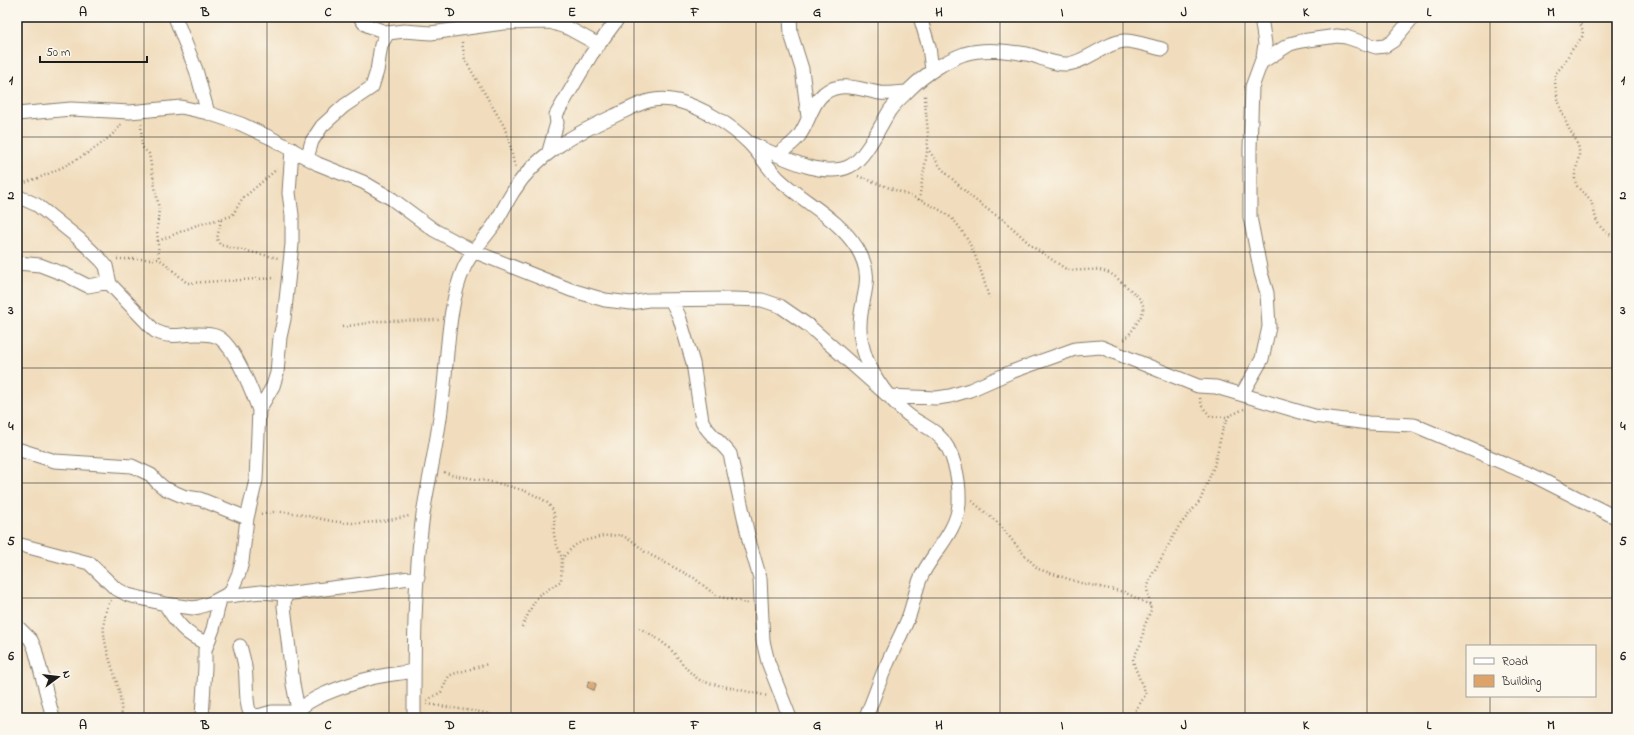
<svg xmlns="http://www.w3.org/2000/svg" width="1634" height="735" font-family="'Indie Flower',sans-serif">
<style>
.building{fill:#dda368}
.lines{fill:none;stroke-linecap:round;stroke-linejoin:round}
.minor-casing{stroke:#867c6c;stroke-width:15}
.path{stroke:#867c6c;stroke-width:2.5;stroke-dasharray:1 3;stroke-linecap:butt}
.minor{stroke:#fff;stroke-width:13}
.grid{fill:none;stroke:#1c1c1c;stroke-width:1;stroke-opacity:0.55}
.neatline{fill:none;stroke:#1c1c1c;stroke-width:1.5}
.grid-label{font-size:13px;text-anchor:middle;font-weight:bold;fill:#1c1c1c}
</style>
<rect width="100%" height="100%" fill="#fbf7ec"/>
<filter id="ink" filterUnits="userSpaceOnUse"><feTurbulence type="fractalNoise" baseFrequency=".025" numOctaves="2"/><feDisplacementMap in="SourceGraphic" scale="8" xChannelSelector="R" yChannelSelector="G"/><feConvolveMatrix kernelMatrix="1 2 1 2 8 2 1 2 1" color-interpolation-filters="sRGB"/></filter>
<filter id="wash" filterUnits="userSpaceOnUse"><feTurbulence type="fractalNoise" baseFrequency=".012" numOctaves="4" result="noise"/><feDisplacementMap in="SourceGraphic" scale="16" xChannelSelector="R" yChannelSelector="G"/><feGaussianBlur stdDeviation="0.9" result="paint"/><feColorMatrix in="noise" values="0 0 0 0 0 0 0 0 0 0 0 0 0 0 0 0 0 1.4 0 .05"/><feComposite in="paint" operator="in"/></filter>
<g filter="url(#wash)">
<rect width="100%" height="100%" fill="#f1ddbd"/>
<g id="blocks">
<path class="building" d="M589,681L596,684L594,690L587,687Z"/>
</g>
</g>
<g filter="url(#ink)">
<use href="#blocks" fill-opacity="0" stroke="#867c6c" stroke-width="1"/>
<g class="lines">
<g class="minor-casing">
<path id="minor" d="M175,17L196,70L208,113
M360,17L364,23L369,26L388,33L404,31L431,33L503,23
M478,17L503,23L550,22L568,28L599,45
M790,17L791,34L802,69L808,117
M920,17L929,47L932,70
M1262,62L1290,44L1301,41L1337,36L1346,37L1376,47L1385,46L1393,41L1413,17
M17,114L71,109L130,112L181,107L208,113L241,124L271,138L318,164L363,182L392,199L434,230L473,251L571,290L605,300L631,303L648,300L732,299L762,300L780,306L809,326L888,396L937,398L950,396L970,390L1011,372L1075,349L1101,347L1198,386L1216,387L1314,416L1368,423L1414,425L1534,476L1617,518
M750,143C776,154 823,180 850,166C865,159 881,124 890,110C896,102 904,95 911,88C924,75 947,60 964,54C984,48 1007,51 1027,54C1041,57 1053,65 1068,64C1086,62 1105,43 1124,41C1132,40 1153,47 1162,49
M549,151L557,123L556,115L591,55L619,17
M778,154C785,149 793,144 799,136C812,118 813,90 840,87C854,85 866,91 880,93C889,94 898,92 907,92
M307,158L312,141L322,126L344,106L372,87L377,71L381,45L388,33
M17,196L37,205L78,238L101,260L106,266L110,284L155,331C172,339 180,334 197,334C205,334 215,334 221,339C236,351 252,391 259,410
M17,263L40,265L66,275L88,286L109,282
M671,300L679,316L693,363L702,421C708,434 721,442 730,454L750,544L760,578L763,641L768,662L790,718
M1242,394L1262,359L1269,327L1267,293L1261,273L1250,217V149L1252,87L1263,57L1265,44L1261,17
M17,449L55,461L132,466L151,475L157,482L164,488L185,497L200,499L247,518
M17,544L89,563L115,588L128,595L165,604L193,608L199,607L211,603L230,593L239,573L242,562L247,518L256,480L259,410L273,386L277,373L280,337L284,319L292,244V215L289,193L292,149
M285,594L284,606L293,684L298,710
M228,596L261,592L285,594L418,577
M165,604C176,622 186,636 207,643
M17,626L31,640L35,649L53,718
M240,646C242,653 244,660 245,667C247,679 245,707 251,714L258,716L272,712H297
M202,718L205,667V650L213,629L220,599
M296,718C297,700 348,685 364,680C380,675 397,674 413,671
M414,718C414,650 414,582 423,514C429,477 438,440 442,402C448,360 447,306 464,268C471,252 484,239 494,225C501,214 506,203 513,192C536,154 575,134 614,116C638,105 651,95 678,101C703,108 731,125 749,143C760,154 767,167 778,178C804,203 837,217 857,248C877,281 859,297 860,329C860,338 863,349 866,358C875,379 889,399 906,413C915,421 927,426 937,434C955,450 960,482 959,504C957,532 932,553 921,577C915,591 913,607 907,621C901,635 894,648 888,662C879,680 874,700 865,718"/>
</g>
<path class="path" d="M1578,17L1583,31L1582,37L1571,51L1563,65L1555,74C1554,91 1561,111 1568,127C1571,133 1576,139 1578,146C1582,156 1574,168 1575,179C1576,191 1585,191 1590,200C1595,208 1594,219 1600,226C1604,232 1611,235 1617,238
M17,19L24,17
M462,42L465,60L504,126L509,140L515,168
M141,124L142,147L149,154L159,209L157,230L159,259
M927,148L942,169L970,196L991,212L1004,220L1033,247L1066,269C1080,273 1095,266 1109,273C1116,276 1121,282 1126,286C1142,300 1150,305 1136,324C1132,331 1129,336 1122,341
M858,176C882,186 942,204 956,223C973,243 982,273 989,298
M22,184C29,181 36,179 43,176C65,167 109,144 121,124
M919,200C922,178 928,156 928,134C927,120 925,107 925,93
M221,220L217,239L220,245L278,258
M158,241L197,225L232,216L242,199L277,169
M117,259H159L166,264L187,283L275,278
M342,327L379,321L439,320
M1200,398L1202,406L1210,416L1227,417L1244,409
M444,472L452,475C474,479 545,488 553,511C556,518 553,527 554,535C556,543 559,551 562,558
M972,501L999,524L1021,551L1038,569L1081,583L1124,592L1150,605
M261,514C288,507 312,519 339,522C363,525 386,521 409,516
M111,600C94,628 111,659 118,687C121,697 121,708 122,718
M522,627L533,604L539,595L561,581L562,558L574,546L583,541L603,536L621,535L634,542L645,552L694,578L714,594L721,597L739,601L748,604
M639,628C649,633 659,639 668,647C680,658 689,676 704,682L768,696
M427,700L441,692L449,676L453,674L488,664
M427,704L486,713L496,717L509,716L517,718
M1133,718L1134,713L1146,694L1134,665L1133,659L1142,641L1144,627L1151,610L1147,589L1151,577L1179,526L1200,501L1214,466L1223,428L1229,416"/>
<use href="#minor" class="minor"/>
</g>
</g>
<path class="grid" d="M144,17V718M267,17V718M389,17V718M511,17V718M634,17V718M756,17V718M878,17V718M1000,17V718M1123,17V718M1245,17V718M1367,17V718M1490,17V646M17,137H1617M17,252H1617M17,368H1617M17,483H1617M17,598H1617M1490,696V718"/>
<rect width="1634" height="735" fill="none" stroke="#fbf7ec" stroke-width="44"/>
<rect x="1466" y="645" width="130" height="52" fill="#fbf7ec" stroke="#a29f99"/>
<rect x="1474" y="658" width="20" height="6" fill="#ffffff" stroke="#a29f99"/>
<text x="1502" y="665" font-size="12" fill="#1c1c1c">Road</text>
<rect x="1474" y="675" width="20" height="12" fill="#dda368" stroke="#a29f99"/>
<text x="1502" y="685" font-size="12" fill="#1c1c1c">Building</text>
<g transform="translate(58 677) rotate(75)" stroke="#fbf7ec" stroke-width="3" paint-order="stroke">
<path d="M0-3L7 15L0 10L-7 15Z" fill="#1c1c1c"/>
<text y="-6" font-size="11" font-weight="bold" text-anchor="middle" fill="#1c1c1c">N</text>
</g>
<path d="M40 56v6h107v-6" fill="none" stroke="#1c1c1c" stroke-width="2"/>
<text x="46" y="56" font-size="12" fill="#1c1c1c" stroke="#fbf7ec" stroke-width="3" paint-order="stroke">50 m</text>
<rect x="22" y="22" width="1590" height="691" class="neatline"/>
<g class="grid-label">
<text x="83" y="16">A</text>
<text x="205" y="16">B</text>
<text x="328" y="16">C</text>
<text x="450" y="16">D</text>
<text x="572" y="16">E</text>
<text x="695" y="16">F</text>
<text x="817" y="16">G</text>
<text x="939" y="16">H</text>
<text x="1062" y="16">I</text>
<text x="1184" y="16">J</text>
<text x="1306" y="16">K</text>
<text x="1429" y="16">L</text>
<text x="1551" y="16">M</text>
<text x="11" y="84">1</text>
<text x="1623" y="84">1</text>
<text x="11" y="199">2</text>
<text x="1623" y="199">2</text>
<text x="11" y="314">3</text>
<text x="1623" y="314">3</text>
<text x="11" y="430">4</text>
<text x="1623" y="430">4</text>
<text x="11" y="545">5</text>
<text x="1623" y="545">5</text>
<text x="11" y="660">6</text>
<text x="1623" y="660">6</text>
<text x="83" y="729">A</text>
<text x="205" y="729">B</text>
<text x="328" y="729">C</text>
<text x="450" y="729">D</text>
<text x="572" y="729">E</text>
<text x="695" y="729">F</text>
<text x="817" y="729">G</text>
<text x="939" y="729">H</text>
<text x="1062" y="729">I</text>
<text x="1184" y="729">J</text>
<text x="1306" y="729">K</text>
<text x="1429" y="729">L</text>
<text x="1551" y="729">M</text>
</g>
</svg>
